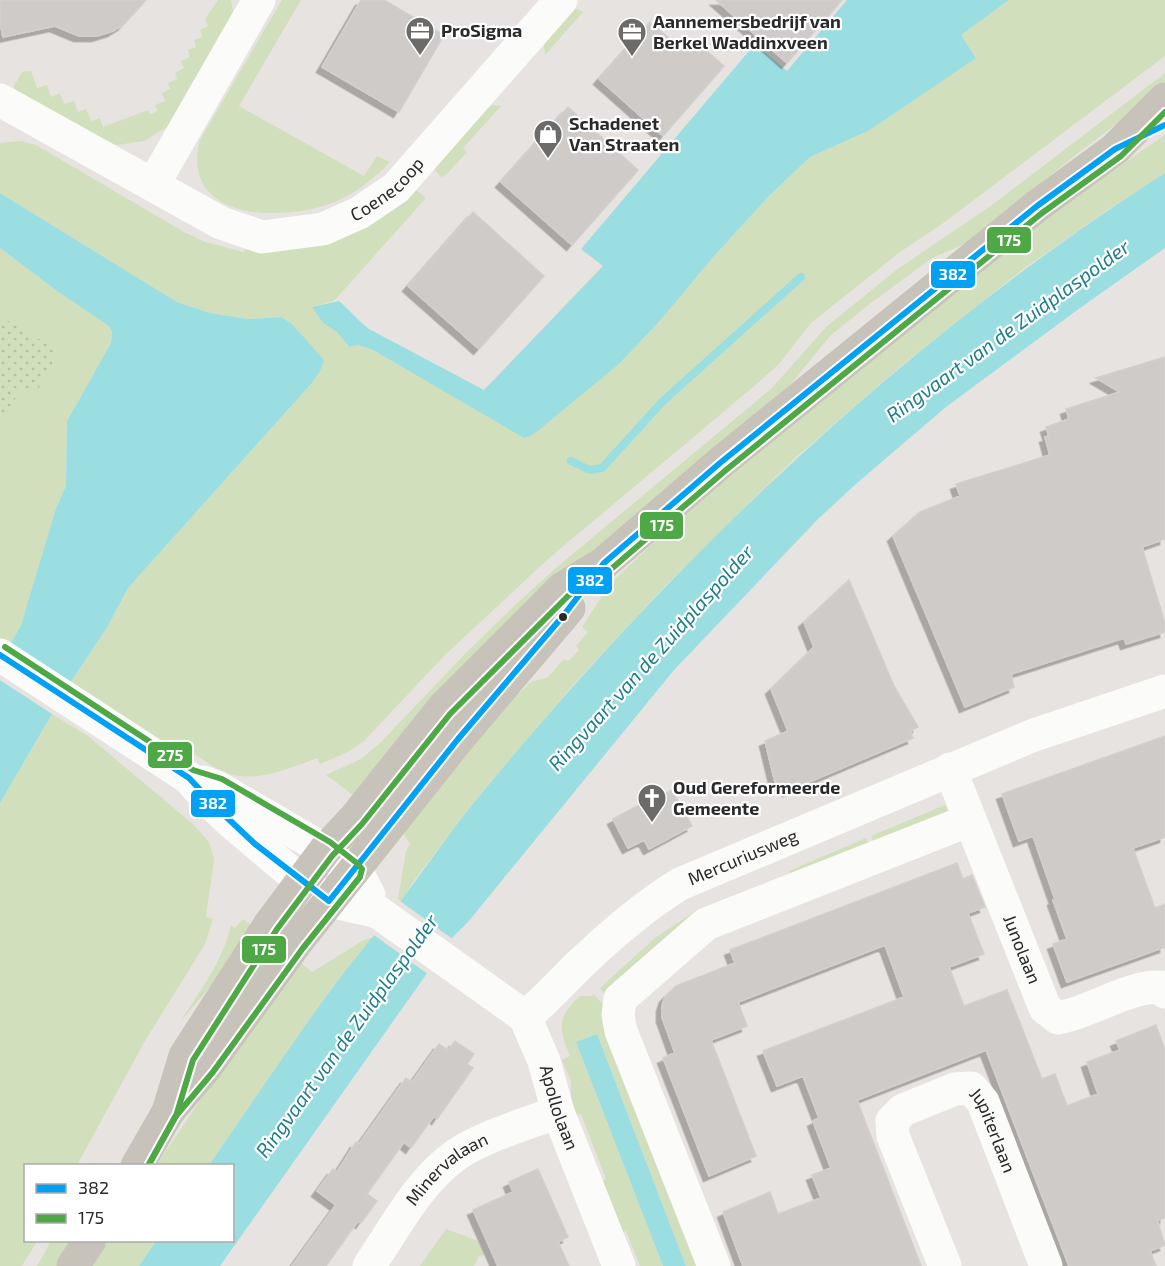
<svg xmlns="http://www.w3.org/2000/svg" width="1165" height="1266" font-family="'Exo 2',sans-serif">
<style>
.grass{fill:#d2dfbc}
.park{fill:url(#park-dots)}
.water{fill:#9bdee1}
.pier{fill:#e7e3e0}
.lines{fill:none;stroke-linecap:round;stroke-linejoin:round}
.stream{stroke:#9bdee1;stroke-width:8}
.building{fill:#cecbc9;stroke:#d2cfcc;stroke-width:1.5;filter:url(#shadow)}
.minor{stroke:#fbfbfa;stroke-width:33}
.major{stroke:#c7c2ba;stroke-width:33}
.bus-1-casing{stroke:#fff;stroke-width:10}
.bus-2-casing{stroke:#fff;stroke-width:10}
.bus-3-casing{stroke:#fff;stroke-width:10}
.bus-1{stroke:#02a1f4;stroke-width:6}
.bus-2{stroke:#4ea845;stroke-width:6}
.bus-3{stroke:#4ea845;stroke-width:6}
.bus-dot{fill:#2a2a2a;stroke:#fff;stroke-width:2}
.labels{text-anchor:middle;stroke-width:4.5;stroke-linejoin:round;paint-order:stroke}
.poi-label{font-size:18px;font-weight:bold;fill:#2a2a2a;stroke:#fff;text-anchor:start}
.street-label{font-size:18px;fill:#2a2a2a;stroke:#fff}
.water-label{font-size:20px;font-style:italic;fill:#1c7d8b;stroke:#fff}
.line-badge{stroke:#fff;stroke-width:2}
.badge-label{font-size:16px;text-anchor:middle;font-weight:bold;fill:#fff}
</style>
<defs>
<pattern id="park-dots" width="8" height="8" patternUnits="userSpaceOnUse" patternTransform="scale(1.5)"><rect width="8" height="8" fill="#d2dfbc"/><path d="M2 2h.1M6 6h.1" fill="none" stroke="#b4c0a2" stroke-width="1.8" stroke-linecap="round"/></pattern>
<filter id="shadow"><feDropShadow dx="-5.5" dy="5.5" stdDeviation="0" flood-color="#0004"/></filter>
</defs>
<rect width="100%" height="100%" fill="#e7e3e0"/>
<path class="grass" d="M218,0H231L233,12L167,127L144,141L117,145L99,141L15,91L14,86L22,72L31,71L37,88L47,85L51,97L60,93L64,104L74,101L78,112L86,109L91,121L100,118L103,127L148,110L150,114L158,111L155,105L165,101L162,93L170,89L168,83L177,79L175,73L184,68L181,61L190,57L188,50L196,47L194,40L202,37L200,30L208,26L205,19Z
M282,0H301L239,106L364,176L377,156L390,162C372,181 351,197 326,205C274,222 180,218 200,140Z
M1009,0H1165V56L942,224L900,252L811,323L779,364L759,382L547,560L444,656L364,741L348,752L320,764L317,758C288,769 253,785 222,771C212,767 203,759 194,754L183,756L70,683L108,626L128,588L311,384L324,360L281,317L248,319L210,313L177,302L0,193V143L20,141L36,145L184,232L205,242L244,252L246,246L414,188L426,198L334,301L312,307L323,323L337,332L349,347L358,345L373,350L524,437L619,364L658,323L715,255L768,197L810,157L870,130L976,57L960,35Z
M577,9L583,12L545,55L544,45L547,39L573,10Z
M1165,73V87L1078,153L969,242L932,258L867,306L830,336L790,385L353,795L326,775L361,759L379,744L464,655L513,607L557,567L772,388L826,327L895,271L992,205Z
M494,105L501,106L463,148L467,152L446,175L441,177L433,168L489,106Z
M1165,135V173L1109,209L1026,267L901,366L792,461L668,583L575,683L479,796L416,878L401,901L398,899L406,851L410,844L399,827L496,712L533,681L547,678L564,659L569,661L579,650L576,646L588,632L582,627L609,585L705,493L1060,207Z
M0,248L57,291L109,326L112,332L111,343L67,421L66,486L56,508L21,625L10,645L0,638Z
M52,714L88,736L193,824L209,842L214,859L206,917L213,919L205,944L145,1041L77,1165L26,1166V1240L37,1241L22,1266H0V803Z
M945,805L950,815L878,850L871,836Z
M866,838L872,852L794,882L789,871Z
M697,910L701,919L610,1000L600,988L655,938Z
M243,919L255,928L219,976L180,1022C200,991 223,961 231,925L235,928Z
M374,937L333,986L209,1165L156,1166L246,1032L301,963L312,972L364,940Z
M594,994L604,1006L705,1266H686L597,1034L576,1042L663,1266H640L626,1231L618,1234L599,1183L606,1179L581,1114L571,1116V1081L562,1060L570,1056C559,1028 556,1018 580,996H591Z
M446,1229L478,1241L484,1255L479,1256L474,1266H420Z
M51,1241H73L59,1266H37Z
M108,1241H156L139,1266H91Z"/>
<path class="park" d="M0,316L59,351L37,391L22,387L0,424Z"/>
<path class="water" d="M847,0H1009L961,35L976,58L870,130L810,157L768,197L715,255L658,323L619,364L534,434L524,438L373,350L358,345L349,347L337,332L323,323L312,307L339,301C350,310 358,321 369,329L484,390L603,266L581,249L755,44L787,71Z
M1165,173V248L1080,308L946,407L857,483L818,519L674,670L468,922L452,938L220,1266H139L156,1241L232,1240V1166L209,1165C250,1106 290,1046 332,988C353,960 376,934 397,906C425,869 451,830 481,794C677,556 904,340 1165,173Z
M0,193L177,302L210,313L248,319L281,317L292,324L324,360L320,371L311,384L128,588L108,626L70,683L10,645L21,625L56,508L66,486L67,421L111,343L112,332L109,326L57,291L0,248Z
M0,680L52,714L0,803Z
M597,1034L686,1266H663L576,1042Z"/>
<path class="pier" d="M0,677L54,711L55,715L0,680Z
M400,901L454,940L429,975L374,935Z"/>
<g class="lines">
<path class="stream" d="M571,461L590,470L602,468L663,401L801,277"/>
</g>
<path class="building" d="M0,0H146L123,25L113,31L97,36H79L55,26L3,37L0,22Z
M361,0H384L444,35L399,112L322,67Z
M716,0H842L787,63Z
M650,22L682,49L692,38L724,66L663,136L599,79Z
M568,107L638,170L572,245L501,182Z
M473,212L544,276L479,349L408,286Z
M1165,357V539L1142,547L1165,623V632L1126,644L1124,638L1011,674L1014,687L965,707L893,536L920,512L960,496L956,484L1050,455L1045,437L1049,436L1046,427L1069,419L1066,409L1120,392L1096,378Z
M849,580L894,686L918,727L910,731L913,738L788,791L785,784L776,786L765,741L788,731L771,689L814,647L804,622Z
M1165,736V837L1133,848L1155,908L1165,904V947L1067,982L1053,944L1067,939L1053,900L1055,899L1033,836L1019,841L1002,794Z
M672,790L692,826L649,849L644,840L628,848L613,819L656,796L657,798Z
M957,863L963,879L972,875L985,907L968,913L984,954L949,967L964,1006L1007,990L1042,1079L1055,1074L1067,1106L1098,1094L1087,1062L1120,1050L1116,1041L1156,1025L1165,1050V1218L1157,1220L1165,1245L1150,1251L1156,1266H1069L986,1050L857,1100L921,1266H743L723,1212L770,1192L778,1214L821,1198L812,1175L831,1168L813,1121L819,1118L803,1076L777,1086L763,1051L904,997L885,945L738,1002L747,1026L711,1040L756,1156L709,1176L663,1058L675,1053L662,1017V1006L665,997L676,986L735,963L730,950Z
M455,1041L474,1054L467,1064L473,1068L437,1119L434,1116L411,1148L404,1142L367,1194L377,1201L361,1223L358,1221L326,1266H292L336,1205L317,1191L333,1169L337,1172L356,1142L359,1144L406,1078L412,1082L439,1044L448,1050Z
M538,1169L568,1237L558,1242L569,1266H498L473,1210L513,1192L509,1182Z"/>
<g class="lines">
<g class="minor">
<path id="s1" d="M0,100L221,223L262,237L323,229L359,213L396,188L561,0"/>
<path d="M153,185L259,0"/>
<path id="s2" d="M0,655L189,778L208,800L231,822L301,881L329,901L378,912L525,1017L544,1061L558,1112L619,1266"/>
<path id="s3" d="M950,769L1045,1008L1058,1018C1092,1012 1127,986 1161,987L1165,992"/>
<path d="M203,782L217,787L325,850L360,878L369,895"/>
<path id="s4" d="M525,1017C544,1002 559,985 575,969C608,937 641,908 680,884L1034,735L1165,691"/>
<path id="s5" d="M369,1266C395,1228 418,1182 456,1155C481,1137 529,1123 558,1112"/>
<path d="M714,1266L621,1031L618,1015L620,999L706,924L970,820"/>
<path id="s6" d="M945,1266L893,1136L892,1121L903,1110L955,1089L971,1088L983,1102L1046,1266"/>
</g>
<path class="major" d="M168,1112L185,1056L270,924L325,850L355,818L443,708L563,588L604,563L720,463L1037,206L1115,149L1165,99
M137,1166L168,1112L206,1067L296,943L458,739L569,608
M73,1266L90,1240"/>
<g class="bus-1-casing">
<path id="bus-1" d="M0,655L189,778L221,812L255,844L329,901L458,739L563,616L604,563L720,463L1037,206L1115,149L1165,125"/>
</g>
<g class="bus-2-casing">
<path id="bus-2" d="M148,1166L176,1116L193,1060L277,929L332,856L362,824L450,714L569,595L610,570L726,470L1042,213L1121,156L1165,112"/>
</g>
<g class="bus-3-casing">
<path id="bus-3" d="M5,647L193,770L222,779L330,842L358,864L362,869L360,877L303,948L213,1072L175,1117L148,1166"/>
</g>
<use href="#bus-1" class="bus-1"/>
<use href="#bus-2" class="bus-2"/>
<use href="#bus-3" class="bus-3"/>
</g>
<defs>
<g id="office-pin" transform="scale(1.5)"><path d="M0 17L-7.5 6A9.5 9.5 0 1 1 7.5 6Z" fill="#6c6b6a" stroke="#fff"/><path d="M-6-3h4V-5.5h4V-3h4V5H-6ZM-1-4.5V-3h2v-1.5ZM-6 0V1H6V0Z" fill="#fff"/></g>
<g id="shop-pin" transform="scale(1.5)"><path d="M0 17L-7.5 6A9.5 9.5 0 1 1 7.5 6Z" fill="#6c6b6a" stroke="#fff"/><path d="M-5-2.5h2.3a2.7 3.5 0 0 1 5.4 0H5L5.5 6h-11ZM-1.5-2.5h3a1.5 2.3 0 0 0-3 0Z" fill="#fff"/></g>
<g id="church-pin" transform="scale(1.5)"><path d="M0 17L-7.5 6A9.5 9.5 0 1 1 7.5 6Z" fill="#6c6b6a" stroke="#fff"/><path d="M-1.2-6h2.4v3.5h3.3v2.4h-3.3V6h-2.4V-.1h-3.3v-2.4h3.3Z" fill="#fff"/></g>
</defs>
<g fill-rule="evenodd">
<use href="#office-pin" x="420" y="31"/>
<use href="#office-pin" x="632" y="32"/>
<use href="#shop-pin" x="548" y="134"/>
<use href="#church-pin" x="652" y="798"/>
</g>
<circle class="bus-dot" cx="563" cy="617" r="5"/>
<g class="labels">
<g class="poi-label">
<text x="653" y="28">Aannemersbedrijf van<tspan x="653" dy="21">Berkel Waddinxveen</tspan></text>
<text x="441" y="37">ProSigma</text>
<text x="569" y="130">Schadenet<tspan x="569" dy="21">Van Straaten</tspan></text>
<text x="673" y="794">Oud Gereformeerde<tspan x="673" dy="21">Gemeente</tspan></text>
</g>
<g class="street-label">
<text dy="6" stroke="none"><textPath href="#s1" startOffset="434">Coenecoop</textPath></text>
<text dy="6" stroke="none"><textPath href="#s4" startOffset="273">Mercuriusweg</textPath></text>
<text dy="6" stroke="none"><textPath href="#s3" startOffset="194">Junolaan</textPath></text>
<text dy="6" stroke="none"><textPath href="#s2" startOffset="740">Apollolaan</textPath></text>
<text dy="6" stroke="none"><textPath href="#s6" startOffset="291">Jupiterlaan</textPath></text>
<text dy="6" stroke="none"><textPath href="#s5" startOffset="126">Minervalaan</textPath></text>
</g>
<g class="water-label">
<text transform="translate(1008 331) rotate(-36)" y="7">Ringvaart van de Zuidplaspolder</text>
<text transform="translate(651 658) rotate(-48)" y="7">Ringvaart van de Zuidplaspolder</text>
<text transform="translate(347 1036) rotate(-54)" y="7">Ringvaart van de Zuidplaspolder</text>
</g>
</g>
<g class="line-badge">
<rect x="986" y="226" width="46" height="28" rx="6" fill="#4ea845"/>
<rect x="930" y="260" width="46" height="29" rx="6" fill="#02a1f4"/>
<rect x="639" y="511" width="45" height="29" rx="6" fill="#4ea845"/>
<rect x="567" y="566" width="46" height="29" rx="6" fill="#02a1f4"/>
<rect x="147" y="741" width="46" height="28" rx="6" fill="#4ea845"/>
<rect x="190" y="789" width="46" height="29" rx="6" fill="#02a1f4"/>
<rect x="241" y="935" width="46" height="29" rx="6" fill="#4ea845"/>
</g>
<g class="badge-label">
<text x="1009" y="246">175</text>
<text x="953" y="280">382</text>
<text x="662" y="531">175</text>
<text x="590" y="586">382</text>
<text x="170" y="761">275</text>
<text x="213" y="809">382</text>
<text x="264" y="955">175</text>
</g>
<rect x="24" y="1164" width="210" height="78" fill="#ffffff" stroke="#aaaaaa" stroke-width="1.5"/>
<rect x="36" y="1184" width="30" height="9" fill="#02a1f4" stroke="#aaaaaa" stroke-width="1.5"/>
<text x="78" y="1194" font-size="18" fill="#2a2a2a">382</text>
<rect x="36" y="1214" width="30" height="9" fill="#4ea845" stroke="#aaaaaa" stroke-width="1.5"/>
<text x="78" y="1224" font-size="18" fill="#2a2a2a">175</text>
</svg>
